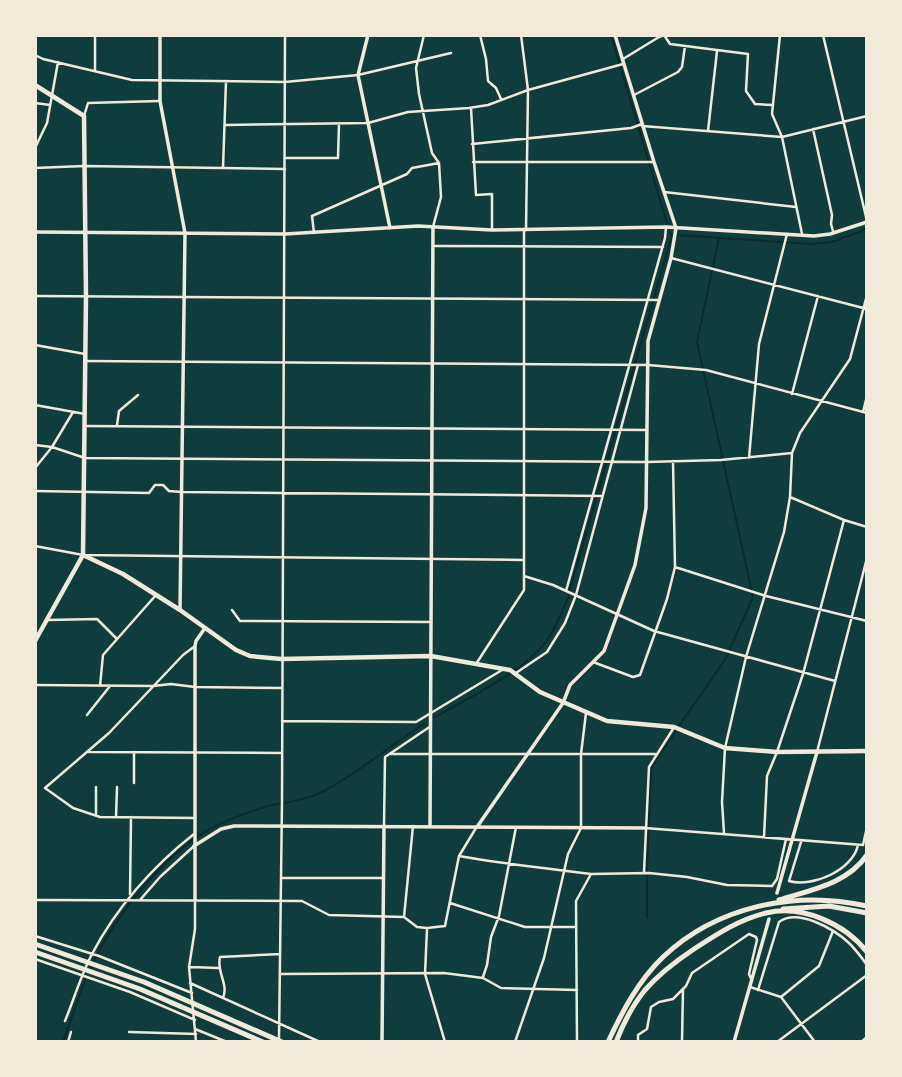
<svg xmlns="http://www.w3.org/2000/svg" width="902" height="1077" font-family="'PT Sans',sans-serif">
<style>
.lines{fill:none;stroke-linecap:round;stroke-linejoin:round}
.stream{stroke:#0a2a2b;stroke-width:2}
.minor{stroke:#f1e9da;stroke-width:2.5}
.tertiary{stroke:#f1e9da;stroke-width:3.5}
.secondary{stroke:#f1e9da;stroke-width:4.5}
.motorway{stroke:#f1e9da;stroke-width:5}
</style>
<rect width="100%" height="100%" fill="#0f3d3e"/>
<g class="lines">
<path class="stream" d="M611,35L667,223
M676,235L813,244L832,242L867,229
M434,718C469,697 521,674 546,642C554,630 560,616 566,603L672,235L670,233
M679,726L725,660L753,597L697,342L719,238
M647,918V870L651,768L676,731
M90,969C114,917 167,848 220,824C234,817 250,812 265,807C283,802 305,801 322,792C359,773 389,746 424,724
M63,1042L86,977"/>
<path class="minor" d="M424,35L416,68L419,94L432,153L439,163L441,197L433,227
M480,35L486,59L488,81L496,88L501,99
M521,35L528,90L526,230
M658,35L659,37L664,35L670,44L748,54L746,91L755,104L772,105
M780,35L772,114L782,137L802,234
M823,35L867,221
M35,55L43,59L132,80L285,82L358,75L451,53
M623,59L659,37
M95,70V35
M634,95L678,72L682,67L685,46
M35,103L50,105
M471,108L476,195L492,194V230
M84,116L88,103L159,101
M225,125L368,123L408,112L469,108L488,105L528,90L623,64
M642,126L782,137L867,116
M813,129L832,215L831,224L833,231
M708,131L717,51
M472,144L631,128L642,124
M35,148L47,123L58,62
M285,158H338L339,124
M473,162H654
M35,168L84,166L285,169
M223,168L226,81
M664,192L796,207
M314,233L312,216L407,174L412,168L439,163
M433,246L663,247
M671,258L867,309
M35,296L658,300
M35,345L85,354
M85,361L648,365L706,370L867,413
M792,394L818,296
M35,405L85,414
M863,412L867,396
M117,425L119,411L138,395
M85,426L647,430
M35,445L52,447L85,458L647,462L721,460L792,453
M749,458L759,344L787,234
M35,468L52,447L73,412
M35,491L149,493L155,485H163L169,491L182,492L602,496
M790,497L844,520L867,527
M35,546L83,555L524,560
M675,567L766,596L867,621
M524,576L553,585L654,631L835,681
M566,591L665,238L666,227
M232,610L240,621L431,622
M48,620L97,619L117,639
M593,662L633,677L640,675L667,599L675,567L673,461
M476,664L524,590V230
M516,673L547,652L565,623L576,595L638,365
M35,685L153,686L171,684L195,687L281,688
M100,686L103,655L156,595
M87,715L110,686
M282,721L416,722L502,670
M89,752L282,753
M817,752L867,558
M390,754H655
M134,783V752
M96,815V787
M116,817L117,787
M195,818L100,817L73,808L45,788L109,733L183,655L195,646
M384,825L385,757L431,726
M645,828L863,845L867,827
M724,833L722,802L725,748L746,657L784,532L790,497L792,453L800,433L850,359L867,295
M764,837L767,776L777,752L803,674L844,520
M801,842L789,881C812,888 853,870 858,845
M459,856C503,864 547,868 591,874
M644,872L649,767L673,729
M281,878H383
M130,894L131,817
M35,900L302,901L329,915L404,917L417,927L427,928L445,926L459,856L476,828
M140,900L160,877L194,846
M195,900V929L189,967L196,1042
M450,903L525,927H576
M404,917L413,826
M427,929L425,974L445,1042
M35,936L99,956L192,993
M35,959L130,992L195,1020
M190,967L219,968
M280,974L444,973L483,978L501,988L577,990
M483,977L487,965L491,937L499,916L516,827
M190,983L320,1042
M750,987L781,997L815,1042
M758,990L779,922C798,908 834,929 849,943C856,950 862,958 867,965
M781,997L819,966L833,931
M223,998C229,984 216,972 220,957L280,954
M65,1021C74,999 81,975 92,954C116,908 153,866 194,834
M195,1029L227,1042
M129,1032L196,1034
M279,1039L282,800L285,35
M68,1042L71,1032
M515,1042L544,958L568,854L581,828V754L586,713
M577,1042L576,901L591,874L649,873L687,877L727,885L772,886L777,879L786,839
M638,1042V1035L647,1029L651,1007L659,1002L673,999L686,986L692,973L749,934L756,937L757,940L749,974L752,981
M682,1042L683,989
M777,1042L867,975
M861,1042L867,1037"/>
<path class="tertiary" d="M160,35V101L185,233L180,610
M368,35L358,75L390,228
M35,232L285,234L418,226L492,230L666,227L814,236L830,234L867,222
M430,827L433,227
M477,827L563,703L570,685L604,651L635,565L646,508L648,341L671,258L676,228L654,162L615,35
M194,846L221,829L234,826L645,828
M777,893L817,752
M195,900V646L196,641L205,628
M382,1042L384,826
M734,1042L769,919"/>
<path class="secondary" d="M35,85L84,116L86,296L83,555L35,641
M83,555L123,574L180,610L236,650L250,656L281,659L431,656L510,670L540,692L607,721L674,727L725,748L777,752L867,751"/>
<path class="motorway" d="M779,900C810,890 847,884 867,855
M783,909L829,906L867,913
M35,944L144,982L282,1042
M35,952L140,989L263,1042
M608,1042C622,1012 638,981 663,957C717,906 795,890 867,906
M616,1042C623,1024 632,1006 645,990C659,974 676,961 694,949C717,934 740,919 766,913C802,904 845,924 867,952"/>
</g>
<rect width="902" height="1077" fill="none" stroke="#f1e9da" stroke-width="74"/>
</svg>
